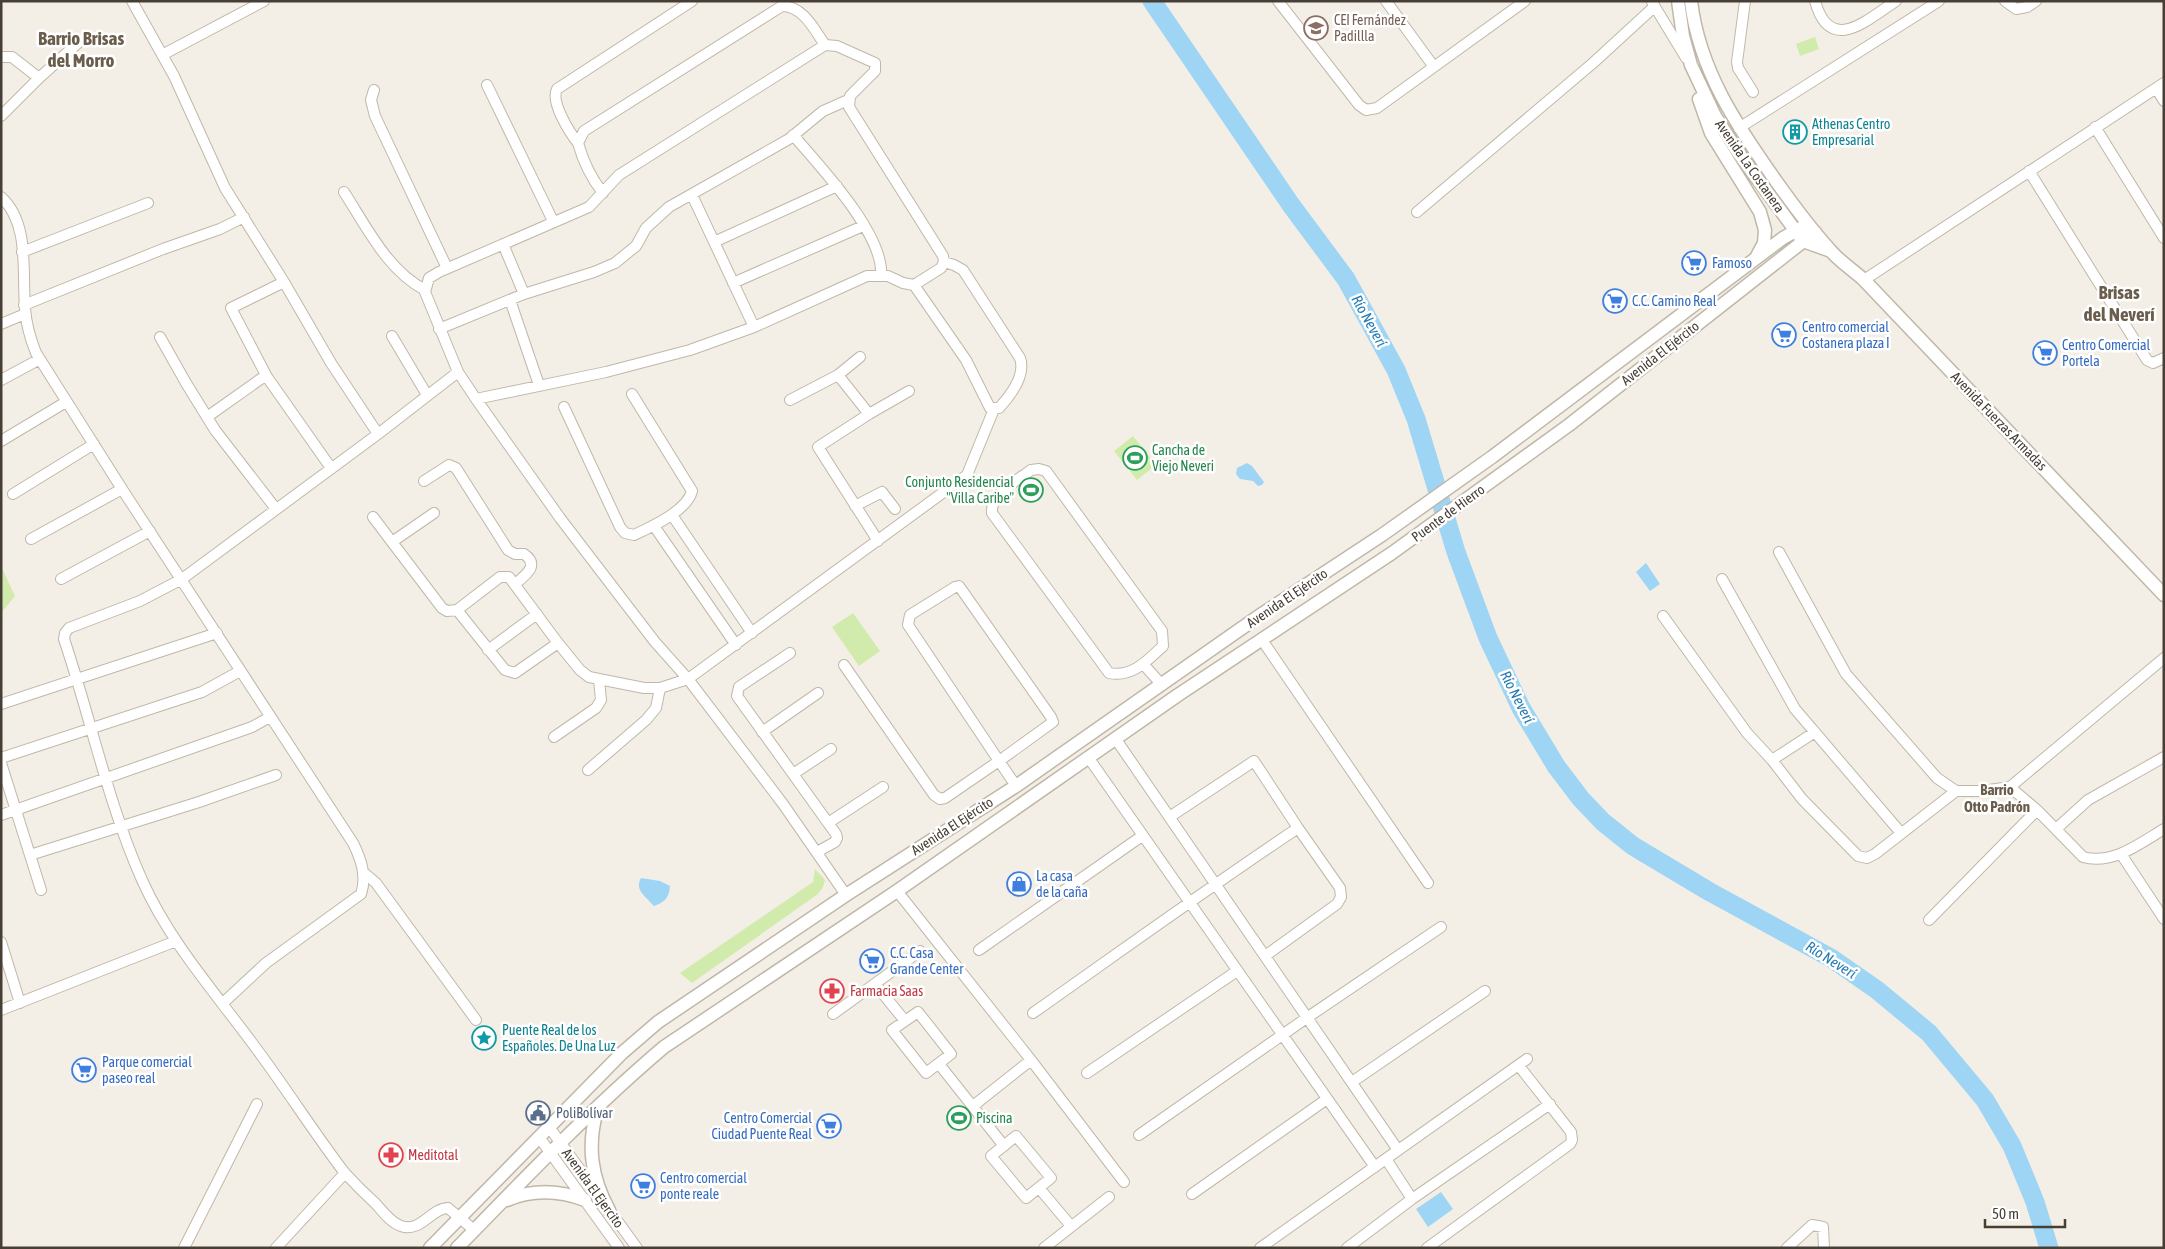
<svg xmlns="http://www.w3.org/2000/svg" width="2165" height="1249" font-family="'Asap Condensed',sans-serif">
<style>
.green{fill:#d1ebac}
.water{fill:#9ed5f5}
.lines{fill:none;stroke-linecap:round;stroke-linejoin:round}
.river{stroke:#9ed5f5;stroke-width:19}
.minor-casing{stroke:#c0b7a8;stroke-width:12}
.tertiary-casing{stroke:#c0b7a8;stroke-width:15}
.minor{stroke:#fff;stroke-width:10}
.tertiary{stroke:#fff;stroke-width:12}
.labels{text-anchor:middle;stroke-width:5;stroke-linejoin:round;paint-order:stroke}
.education-label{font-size:14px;fill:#785e54;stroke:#fff;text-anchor:start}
.culture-label{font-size:14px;fill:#0d838f;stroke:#fff;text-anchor:start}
.street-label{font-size:14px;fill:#473f35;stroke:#fff}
.shop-label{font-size:14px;fill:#366cbe;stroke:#fff;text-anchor:start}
.leisure-label{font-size:14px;fill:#27864d;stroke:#fff;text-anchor:start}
.health-label{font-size:14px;fill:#be3a42;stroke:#fff;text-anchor:start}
.service-label{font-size:14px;fill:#4e5e75;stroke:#fff;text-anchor:start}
.water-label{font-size:15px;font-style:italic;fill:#267cb2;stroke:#fff}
.neighbourhood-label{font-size:15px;font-weight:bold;fill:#6b5d4b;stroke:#fff}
.district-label{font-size:19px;font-weight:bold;fill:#6b5d4b;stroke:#fff}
</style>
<rect width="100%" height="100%" fill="#f4efe6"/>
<path class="green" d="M1815,37L1819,49L1800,56L1796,44Z
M1133,436L1156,465L1137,480L1114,451Z
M1,566L15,596L1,613Z
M853,613L880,651L859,666L832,627Z
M815,869L825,880L823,887L818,894L692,983L680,973L813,882Z"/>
<path class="water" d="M1247,463L1252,466L1264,482L1262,485L1258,486L1253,481L1240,479L1236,474L1237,468Z
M1646,563L1660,584L1650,591L1636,572Z
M641,878L660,881L670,886C669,898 665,902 654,906C646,897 634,890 641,878Z
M960,1106L971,1120L960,1131L947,1116Z
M1441,1192L1453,1209L1428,1227L1416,1209Z"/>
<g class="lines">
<path class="river" d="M1152,1L1291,205L1346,279L1396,370L1416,419L1456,552L1488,638L1521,708L1556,766L1581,799L1603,822L1633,846L1710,892L1831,958L1877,990L1929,1033L1985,1100L2012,1146L2035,1202L2049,1248"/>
<g class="minor-casing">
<path id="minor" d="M132,1L174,76L225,188L284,282L331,363L378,434
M1278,1L1359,105L1366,110L1377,108L1525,1
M1386,1L1434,67
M1745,1L1737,62L1738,68L1753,92
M1815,1C1830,56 1868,19 1896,1
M2005,1L2016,9L2027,7L2036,1
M1652,2L1686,58
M162,55L264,1
M1,57H12L39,78
M487,85L553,221
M2156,88L2164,101
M374,90L371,100L375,116L447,268
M1,116L39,78L79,42
M2095,127L2164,238
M1739,128L1939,1
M793,135C819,165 884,234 881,275
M578,143C570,133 550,102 557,89L692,1
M2029,171L2147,360L2153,363L2164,358
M344,192C366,226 387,270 425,290
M603,193C591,178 583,161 578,143L584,131L782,6C803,6 814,29 825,45
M692,195L754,327
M1,197C30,223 22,272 25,308C26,323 30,338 36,353L122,489L353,843C361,859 367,876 361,894L266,963L223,1003
M1417,212L1593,63L1654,7
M714,242L837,186
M503,244L524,294
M22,252L148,203
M1864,280L2164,83
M284,282L231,308L267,377L331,468
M733,283L863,226
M914,285L966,360L990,408H999C1010,396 1026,375 1020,358L963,270L954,265L944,262
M510,300L539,385
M24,305L163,249L220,229L244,217
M1,324L25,314
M439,329L524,294L594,272L615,263L636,246L646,228L669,207L789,139L823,111L848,100
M392,336L427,395
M160,337L186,383L215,430L276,509
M458,372L378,434L182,579L140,601L69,628L65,633L64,639C91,719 108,804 142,880C171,945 220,998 261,1055C289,1093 315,1134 344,1172C354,1183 365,1194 376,1204C383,1212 391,1223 401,1226C421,1233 431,1208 448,1208L474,1230
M838,375L869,414L818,447L878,541
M1,380L40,359
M476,399L606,372L690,350L754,327L867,276H888L903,283L914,285L941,268L944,262L943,256L849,107L850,96L875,71V63L837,46L825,45L619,175L589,207L439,272L429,278L425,292L458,372L476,399L560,518L655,642L688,679L783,804L846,895
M790,400L838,375L860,357
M564,407L620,527L625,533L634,535C651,527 687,511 692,491L632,394
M869,414L909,391
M207,417L262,378L267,377
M1,441L66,402
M1039,469L1046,471L1162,631L1163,646C1148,660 1132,678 1109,673L992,513C990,494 1018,480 1031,470Z
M424,481L449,465L456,468L508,550L515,554H524C540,565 526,575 515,584
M13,494L94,444
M855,506L882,492L895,509
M672,515L752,633
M373,517L442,608L447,611L457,610L500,577H509L558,643L580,670L589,677L644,688H660L688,679L967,475L994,409
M654,526L736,645
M31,539L122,489
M392,542L434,513
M1779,552L1846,674L1937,778L1956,791H1982L2010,787L2164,658
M61,579L150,531
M1722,579L1795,709L1901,833
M959,586L1051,717L1053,722L999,761L908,625L910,615L955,587Z
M457,610L505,670L515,673L558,643
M1663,616L1747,733L1772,760L1802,799L1858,856L1867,858L1875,854L1956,791
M1262,640L1428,883
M488,650L537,614
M790,653L739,687L737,696L836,834L837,838L835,842L817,852
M844,665L934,795L940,799L945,798L999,761L1016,786
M1144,665L1162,685
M1,704L217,633
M762,732L818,693
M554,737L596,708L601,700L599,680
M1115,738L1398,1150
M1088,757L1375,1167
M1,758L202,692L240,671
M1772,760L1815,732
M1,763L41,890
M588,770L646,720L656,708L660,688
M793,774L831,749
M2010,787L2037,810L2083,857C2113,865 2139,844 2164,829
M1,815L252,727L270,717
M1171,816L1254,761L1298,828L1340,888L1341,897L1337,904L1265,956
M828,823L883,787
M2056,829L2088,800L2164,757
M2121,854L2164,919
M30,855L199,802L276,775
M363,872L376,883L476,1020
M897,891L1031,1060L1124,1182
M1929,920L2037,810
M1,942L20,1003
M979,950L1142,836
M875,984L905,1021
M1,1010L176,941
M918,1012L951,1054L926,1073L892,1030Z
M1033,1013C1121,951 1208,888 1298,828
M833,1014L920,951
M939,1064L1004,1146
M1087,1073L1237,971
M1352,1082L1485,991
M973,1106L1031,1060
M549,1127L637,1248
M1139,1135L1308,1017L1441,927
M1016,1136L1051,1178L1026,1198L991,1156Z
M539,1137L619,1248
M1386,1159L1412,1199
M1039,1188L1071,1226
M1192,1194L1327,1099
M184,1248L257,1104
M276,1248L345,1173
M1044,1248L1109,1197
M1260,1248L1527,1059
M1347,1248L1412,1199L1550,1104
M1427,1248L1570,1144L1572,1140L1571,1132L1519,1066
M1787,1248L1812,1225L1823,1227L1824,1248"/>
</g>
<g class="tertiary-casing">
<path id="tertiary" d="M1678,1L1683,36L1691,65L1715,116L1737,151L1803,241L1831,251
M1691,1C1699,70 1737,126 1776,181C1793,205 1810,228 1830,250C1839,261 1853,270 1864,280L2164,595
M1699,99L1711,133L1760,212L1765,230L1764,243L1757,256
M597,1110C587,1146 591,1177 609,1210
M507,1200C533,1189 558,1190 585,1200
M430,1248L622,1053L658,1022L846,895L1016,786L1262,614L1382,535L1492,457L1783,238L1808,224
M457,1248C524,1179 591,1109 664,1047L897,891L1178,695L1392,553L1569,425L1815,232"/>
</g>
<use href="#minor" class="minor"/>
<use href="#tertiary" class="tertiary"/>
</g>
<defs>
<g id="school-ring" transform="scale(1.25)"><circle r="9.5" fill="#fff" stroke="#8d6e63" stroke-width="1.5"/><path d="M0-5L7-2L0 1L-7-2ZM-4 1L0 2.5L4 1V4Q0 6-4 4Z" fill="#8d6e63"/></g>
<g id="building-ring" transform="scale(1.25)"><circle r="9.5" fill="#fff" stroke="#0f9aa8" stroke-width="1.5"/><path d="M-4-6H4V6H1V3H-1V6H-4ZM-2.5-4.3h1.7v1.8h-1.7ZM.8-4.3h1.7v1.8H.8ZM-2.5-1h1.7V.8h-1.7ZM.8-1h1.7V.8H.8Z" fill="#0f9aa8"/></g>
<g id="supermarket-ring" transform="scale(1.25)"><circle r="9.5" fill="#fff" stroke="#3f7fe0" stroke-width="1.5"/><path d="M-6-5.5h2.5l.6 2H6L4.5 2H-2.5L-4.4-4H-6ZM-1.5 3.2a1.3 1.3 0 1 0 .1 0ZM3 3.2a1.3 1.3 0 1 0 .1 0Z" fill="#3f7fe0"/></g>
<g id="stadium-ring" transform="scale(1.25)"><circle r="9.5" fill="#fff" stroke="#2e9e5b" stroke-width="1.5"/><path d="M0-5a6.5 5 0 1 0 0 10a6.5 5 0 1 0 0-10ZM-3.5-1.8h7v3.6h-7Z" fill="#2e9e5b"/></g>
<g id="shop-ring" transform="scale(1.25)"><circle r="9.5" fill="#fff" stroke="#3f7fe0" stroke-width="1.5"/><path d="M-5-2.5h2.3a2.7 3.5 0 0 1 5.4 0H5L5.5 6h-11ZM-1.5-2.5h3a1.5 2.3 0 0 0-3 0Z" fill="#3f7fe0"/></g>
<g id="pharmacy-ring" transform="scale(1.25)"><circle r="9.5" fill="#fff" stroke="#e0444e" stroke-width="1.5"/><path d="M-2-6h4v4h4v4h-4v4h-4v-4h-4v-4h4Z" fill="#e0444e"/></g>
<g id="sight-ring" transform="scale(1.25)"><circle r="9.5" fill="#fff" stroke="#0f9aa8" stroke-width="1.5"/><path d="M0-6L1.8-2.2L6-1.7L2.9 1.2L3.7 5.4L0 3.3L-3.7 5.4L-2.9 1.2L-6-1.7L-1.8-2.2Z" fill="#0f9aa8"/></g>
<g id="civic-ring" transform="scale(1.25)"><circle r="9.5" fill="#fff" stroke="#5c6f8a" stroke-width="1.5"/><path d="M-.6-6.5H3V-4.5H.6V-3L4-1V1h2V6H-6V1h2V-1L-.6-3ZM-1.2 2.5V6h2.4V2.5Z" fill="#5c6f8a"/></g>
</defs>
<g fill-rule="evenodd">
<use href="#school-ring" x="1316" y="28"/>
<use href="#building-ring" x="1795" y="132"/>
<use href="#supermarket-ring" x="1694" y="263"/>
<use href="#supermarket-ring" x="1615" y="301"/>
<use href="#supermarket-ring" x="1784" y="335"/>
<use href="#supermarket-ring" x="2045" y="353"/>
<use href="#stadium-ring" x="1135" y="458"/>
<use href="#stadium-ring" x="1031" y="490"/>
<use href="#shop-ring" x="1019" y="884"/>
<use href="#supermarket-ring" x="872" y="961"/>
<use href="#pharmacy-ring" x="832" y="991"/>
<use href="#sight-ring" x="484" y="1038"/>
<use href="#supermarket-ring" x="84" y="1070"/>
<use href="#civic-ring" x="538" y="1113"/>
<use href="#stadium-ring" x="959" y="1118"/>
<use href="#supermarket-ring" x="829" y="1126"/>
<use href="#pharmacy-ring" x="391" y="1155"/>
<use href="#supermarket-ring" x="643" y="1186"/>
</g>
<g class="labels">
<g class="education-label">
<text x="1334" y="25">CEI Fernández<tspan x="1334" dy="16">Padillla</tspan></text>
</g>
<g class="culture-label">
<text x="1812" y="129">Athenas Centro<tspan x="1812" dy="16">Empresarial</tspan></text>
<text x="502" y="1035">Puente Real de los<tspan x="502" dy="16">Españoles. De Una Luz</tspan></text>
</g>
<g class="street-label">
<text transform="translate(1750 166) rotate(55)" y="5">Avenida La Costanera</text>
<text transform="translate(1660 353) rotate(-38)" y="5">Avenida El Ejército</text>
<text transform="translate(1999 421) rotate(46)" y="5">Avenida Fuerzas Armadas</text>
<text transform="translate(1448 513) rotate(-36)" y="5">Puente de Hierro</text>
<text transform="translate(1287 598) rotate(-34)" y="5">Avenida El Ejército</text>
<text transform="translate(952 826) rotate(-33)" y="5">Avenida El Ejército</text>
<text transform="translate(593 1188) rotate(54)" y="5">Avenida El Ejercito</text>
</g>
<g class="shop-label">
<text x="1712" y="268">Famoso</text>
<text x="1632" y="306">C.C. Camino Real</text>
<text x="1802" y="332">Centro comercial<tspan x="1802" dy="16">Costanera plaza I</tspan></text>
<text x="2062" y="350">Centro Comercial<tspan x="2062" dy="16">Portela</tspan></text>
<text x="1036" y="881">La casa<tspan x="1036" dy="16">de la caña</tspan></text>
<text x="890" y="958">C.C. Casa<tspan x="890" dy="16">Grande Center</tspan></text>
<text x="102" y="1067">Parque comercial<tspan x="102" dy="16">paseo real</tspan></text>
<text x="812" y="1123" text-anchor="end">Centro Comercial<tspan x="812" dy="16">Ciudad Puente Real</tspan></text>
<text x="660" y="1183">Centro comercial<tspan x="660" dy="16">ponte reale</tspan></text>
</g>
<g class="leisure-label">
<text x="1152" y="455">Cancha de<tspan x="1152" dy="16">Viejo Neveri</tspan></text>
<text x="1014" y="487" text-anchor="end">Conjunto Residencial<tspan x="1014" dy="16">"Villa Caribe"</tspan></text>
<text x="976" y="1123">Piscina</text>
</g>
<g class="health-label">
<text x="850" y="996">Farmacia Saas</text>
<text x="408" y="1160">Meditotal</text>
</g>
<g class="service-label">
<text x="556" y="1118">PoliBolívar</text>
</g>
<g class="water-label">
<text transform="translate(1369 321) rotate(61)" y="5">Río Neverí</text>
<text transform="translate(1517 697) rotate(63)" y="5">Río Neverí</text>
<text transform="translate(1831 960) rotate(32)" y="5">Río Neverí</text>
</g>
<g class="neighbourhood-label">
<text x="1997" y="795">Barrio<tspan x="1997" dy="17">Otto Padrón</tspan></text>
</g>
<g class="district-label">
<text x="81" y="45">Barrio Brisas<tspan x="81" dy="22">del Morro</tspan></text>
<text x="2119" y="299">Brisas<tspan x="2119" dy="22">del Neverí</tspan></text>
</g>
</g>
<rect width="2165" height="1249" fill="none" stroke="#473f35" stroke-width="5"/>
<path d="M1985 1219v8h80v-8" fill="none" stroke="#473f35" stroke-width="2.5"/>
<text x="1992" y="1219" font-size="15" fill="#473f35" stroke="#ffffff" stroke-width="4" paint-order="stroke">50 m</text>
</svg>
